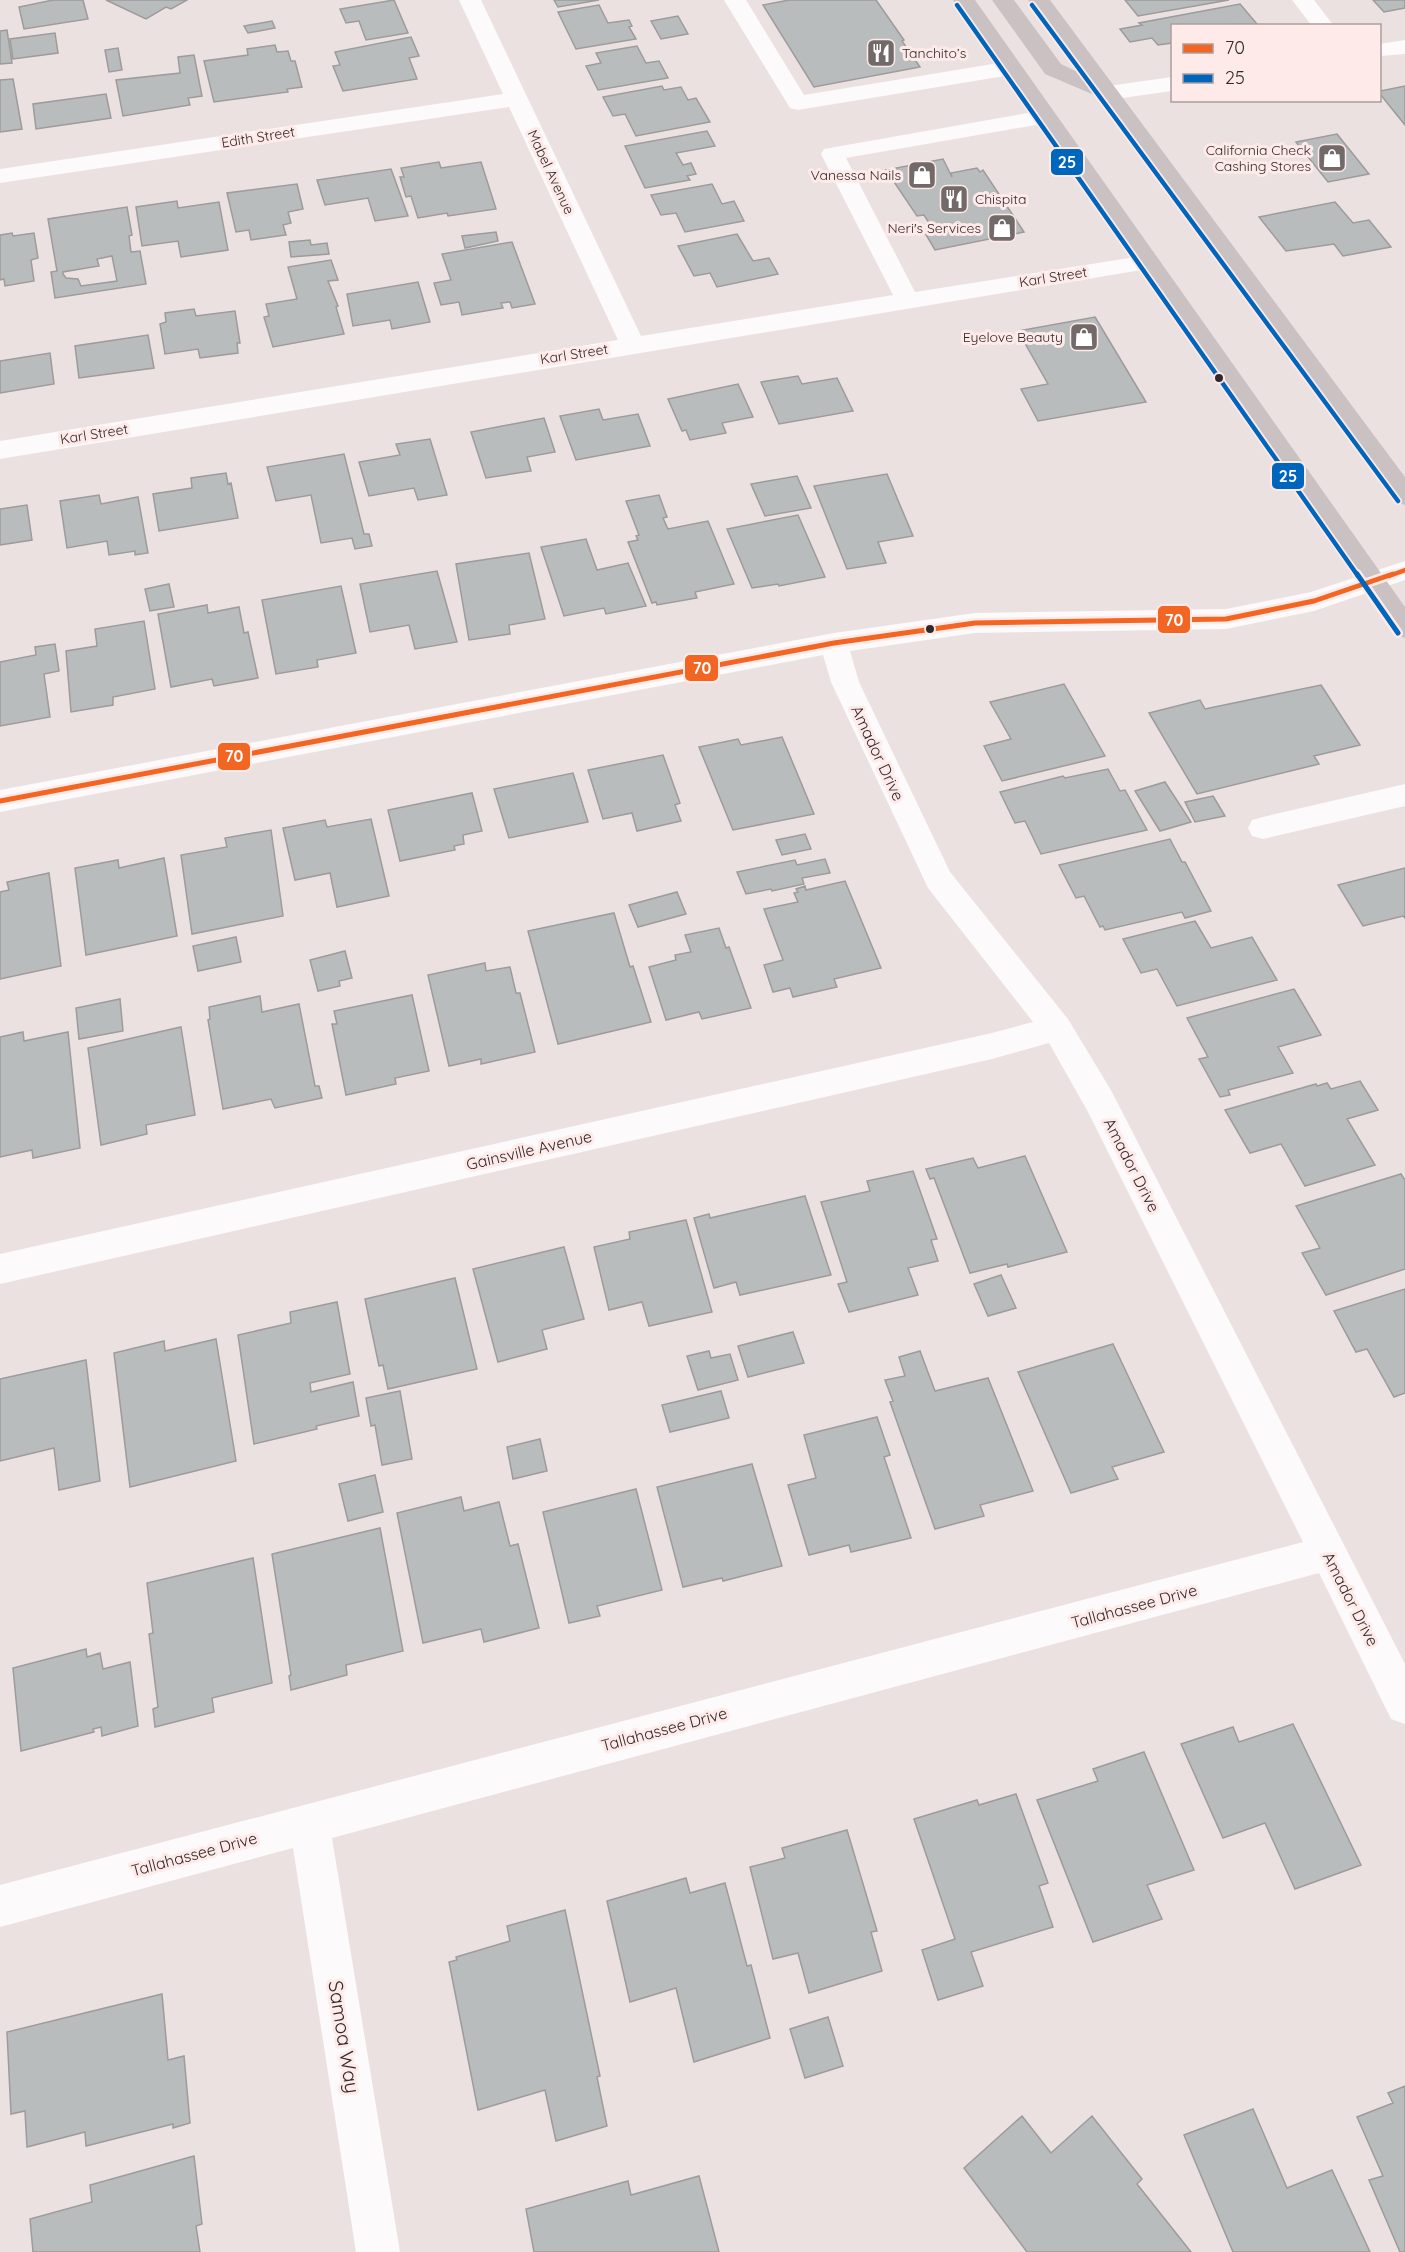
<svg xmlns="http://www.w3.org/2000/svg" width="1405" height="2252" font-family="Quicksand,sans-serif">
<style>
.building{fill:#b8bcbc;stroke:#9d9b9b;stroke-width:1.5;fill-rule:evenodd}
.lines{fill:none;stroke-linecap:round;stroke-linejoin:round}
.minor{fill:#fcfafa;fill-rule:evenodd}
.major{fill:#cac2c2;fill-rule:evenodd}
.bus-1-far1-casing{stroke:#feeae9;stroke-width:8}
.bus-1-casing{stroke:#feeae9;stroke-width:10}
.bus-2-far1-casing{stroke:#feeae9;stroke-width:8}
.bus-2-casing{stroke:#feeae9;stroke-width:10}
.bus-1-far1{stroke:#f26522;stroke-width:4.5}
.bus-1{stroke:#f26522;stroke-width:5}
.bus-2-far1{stroke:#0065bd;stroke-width:4.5}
.bus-2{stroke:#0065bd;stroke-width:5}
.bus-dot{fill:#312929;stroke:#feeae9;stroke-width:2}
.labels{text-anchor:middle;stroke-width:6;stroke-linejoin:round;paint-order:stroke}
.far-poi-label{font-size:14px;fill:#312929;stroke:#feeae9;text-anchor:end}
.far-street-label{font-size:14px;fill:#312929;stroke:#feeae9}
.street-label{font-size:16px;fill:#312929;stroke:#feeae9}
.near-street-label{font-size:20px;fill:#312929;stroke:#feeae9}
.line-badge{stroke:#feeae9;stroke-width:2}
.badge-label{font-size:16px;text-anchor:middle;font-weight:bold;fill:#fff}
</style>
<rect width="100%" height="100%" fill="#ece1e1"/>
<path class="building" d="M53,0H83L88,19L24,29L19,7Z
M106,0H187L171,9L166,7L146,19Z
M394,0L408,33L366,40L359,21L346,23L340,9Z
M554,0H599L558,7Z
M789,0H876L904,40L902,41L920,67L814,87L763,5Z
M1125,0H1229L1138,16Z
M1373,0H1405V8L1384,12Z
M1240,4L1257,24L1172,26V43L1158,45L1152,38L1130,42L1120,29L1142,25L1139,23Z
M599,5L608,23L629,20L632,26L629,27L636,39L576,49L558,12Z
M678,16L688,34L661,39L651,21Z
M272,21L275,28L248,33L244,26Z
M7,30L12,63L0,64V31Z
M55,33L58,53L13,59L10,39Z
M411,37L419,56L409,58L417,79L343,91L333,66L340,65L335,52Z
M275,45L277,52L288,51L291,61H295L302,87L287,89L288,92L214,102L204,61L248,55L247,49Z
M637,46L646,63L659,61L668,78L598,90L586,66L601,63L596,53Z
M118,48L122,70L109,72L105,50Z
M194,55L202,96L188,98L190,105L123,116L116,80L180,73L178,57Z
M13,79L22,129L0,132V80Z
M662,86L664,90L681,87L688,100L696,98L710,122L636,136L625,114L613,116L603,97Z
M1405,86V125L1380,94V91Z
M106,94L111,118L36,129L33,104Z
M707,131L715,146L676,153L683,165L691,163L696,174L687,176L690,180L645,188L625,146Z
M1337,134L1369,174L1328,182L1296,142Z
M943,159L952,177L951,173L977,168L980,172L983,170L1024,232L935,250L922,228L931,226L924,215L917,216L886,170Z
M439,162L441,168L481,162L496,209L448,216L447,213L418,218L411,196L406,197L400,177H404L401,168Z
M391,169L408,216L375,221L368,198L325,205L317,180Z
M297,184L303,209L288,212L291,223L283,225L286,235L251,240L249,230L236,232L227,193Z
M712,184L722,204L734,201L744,221L685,232L676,213L661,215L651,195Z
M177,201L178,208L219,202L228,250L181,257L178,241L142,246L136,207Z
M1335,202L1353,223L1369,220L1391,247L1343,256L1334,244L1286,251L1259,217Z
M127,207L132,235L129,236L131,252L140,251L146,284L55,298L51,272L57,271L48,219ZM112,256L117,281L81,286L78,279L66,278L63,274V272L99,266L97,259Z
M496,232L498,241L465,248L462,236Z
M12,233L13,236L34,233L38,258L31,260L34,281L5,286L4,279L0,280V235Z
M737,234L753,261L769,258L778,274L717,287L710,273L694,276L678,246Z
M310,240L311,245L327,243L329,254L291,257L289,242Z
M512,242L535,304L512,308L510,302L501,303L503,308L462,315L459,302L441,305L434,283L451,280L442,254Z
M331,260L338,280L328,281L338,306L336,307L344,334L273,347L264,317L269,316L266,304L297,299L288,267Z
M418,282L430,322L392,329L390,320L353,326L347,294Z
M194,309L196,316L235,311L240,343H237L238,353L200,358L198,349L165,354L160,324L166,322L165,313Z
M1095,317L1146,402L1038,421L1021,389L1048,384L1018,331Z
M148,335L154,368L79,378L75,346Z
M50,353L54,384L0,393V361Z
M798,376L802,384L837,378L853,411L779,424L761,382Z
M738,384L753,417L722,423L726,433L690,440L686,430L682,431L668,399Z
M599,409L603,420L638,414L650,446L576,460L560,416Z
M544,418L555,452L527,457L531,471L486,478L471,432Z
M430,439L447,495L418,500L414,488L369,496L359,462L400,455L396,444Z
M344,454L364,534H369L372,546L355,549L352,538L321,543L311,495L276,501L267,467Z
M226,473L228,484L231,483L238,518L159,531L153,494L192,488L191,478Z
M887,474L913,536L878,542L886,563L847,569L814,486Z
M797,476L811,508L765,516L751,484Z
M99,495L101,504L138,497L148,553L135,555V551L109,555L107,541L67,548L60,501Z
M659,495L667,517L663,518L668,529L708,521L734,584L695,592L697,598L657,605L656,602L652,603L628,542L638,540L636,536L639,535L626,501Z
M27,505L32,540L0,545V509Z
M798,515L825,577L779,586L778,584L752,588L727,529Z
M586,539L597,570L628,563L646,606L606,614L604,608L564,616L541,547Z
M529,553L545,619L509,625L510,634L469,640L456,564Z
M437,571L457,642L415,649L409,625L370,632L360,584Z
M169,584L174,607L150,611L145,589Z
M341,586L356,653L317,660L318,667L276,674L262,600Z
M207,605L208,613L239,607L244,633L248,632L258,678L214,686L212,679L171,687L158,614Z
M144,621L155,689L113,697V705L71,712L66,651L97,646L95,629Z
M55,644L59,671L44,674L50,717L0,726V662L36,655L35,647Z
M1064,684L1105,756L1002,781L984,746L1011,739L990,702Z
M1321,685L1360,745L1314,756L1319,764L1197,794L1149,713L1200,700L1205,709Z
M782,737L814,814L733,830L699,747L738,739L741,745Z
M663,755L680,803L675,805L681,821L637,831L632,813L603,819L588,770Z
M1108,769L1120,791L1125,790L1147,830L1041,854L1025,821L1015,823L1000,792L1063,776L1065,778Z
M573,773L588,822L509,838L494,789Z
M1165,782L1191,822L1160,831L1135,791Z
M472,793L482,831L463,835L464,844L454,846L455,850L400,861L388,810Z
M1213,796L1225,816L1195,822L1185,802Z
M371,819L389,896L337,907L330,873L295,880L283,828L325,820L327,827Z
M271,830L283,916L192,934L181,855L227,847L225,838Z
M805,834L811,849L782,855L776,840Z
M1170,839L1182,862H1185L1211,911L1185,918L1182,912L1105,930L1103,926L1100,927L1084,896L1076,898L1059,865Z
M164,858L177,936L86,955L75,868L118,860L119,868Z
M825,859L830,873L802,878L804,884L772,891L771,889L746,894L737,872L795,860L797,865Z
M1405,868V918L1403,916L1363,926L1338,885Z
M49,873L61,966L0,979V892L9,890L7,882Z
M845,881L881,968L834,979L837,987L793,997L790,988L773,992L764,965L783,960L764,909L798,902L794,893L798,892L796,889L805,886L806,890Z
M677,892L686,914L638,927L629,905Z
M614,913L630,967L633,966L651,1022L558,1044L528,931Z
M1195,921L1211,948L1252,937L1277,980L1177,1006L1157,969L1141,973L1123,939Z
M719,928L726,948L729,947L751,1008L702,1019L699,1012L666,1020L649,967L676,960L675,955L691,952L685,935Z
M236,937L241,962L198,971L193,946Z
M345,951L352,978L339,981L340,986L318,991L310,960Z
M485,963L486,971L510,967L516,993H520L535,1052L481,1064V1059L449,1066L428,975Z
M1294,989L1321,1035L1278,1047L1293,1073L1228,1090L1230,1095L1220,1097L1199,1059L1208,1057L1187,1018Z
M412,995L429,1071L395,1078L396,1084L346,1095L332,1024H337L334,1011Z
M260,996L262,1012L299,1004L315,1086H319L322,1098L275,1108L271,1099L223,1109L208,1020L210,1019L209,1007Z
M120,999L123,1031L79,1039L76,1008Z
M181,1027L195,1115L146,1125L147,1134L101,1145L88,1048Z
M23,1032L24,1041L68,1032L80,1148L33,1158L32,1150L0,1157V1037Z
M1360,1081L1378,1110L1347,1119L1375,1165L1305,1186L1281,1144L1250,1153L1225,1110L1316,1084L1317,1086L1327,1083L1331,1089Z
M1025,1156L1067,1252L1008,1267L1007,1264L970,1273L934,1178L930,1179L926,1169L973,1158L978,1168Z
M913,1171L937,1239L931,1240L938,1261L908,1268L918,1295L849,1312L838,1284L847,1282L821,1202L870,1191L867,1181Z
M1401,1174L1405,1180V1269L1326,1295L1302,1253L1320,1248L1296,1206Z
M805,1196L831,1275L740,1295L736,1282L714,1288L694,1218L709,1214L710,1218Z
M686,1220L712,1312L649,1326L642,1302L609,1310L594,1247L630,1239L629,1232Z
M564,1247L584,1319L542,1330L547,1349L498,1362L473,1269Z
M1001,1275L1016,1308L988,1316L974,1284Z
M455,1278L477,1369L388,1389L383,1365L379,1366L365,1299Z
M1405,1289V1393L1394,1397L1367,1349L1356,1352L1334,1311Z
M337,1302L350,1374L310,1383L311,1392L353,1382L359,1416L316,1426L317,1429L254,1444L238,1335L291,1323L290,1312Z
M793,1332L804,1363L748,1377L738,1346Z
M216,1339L236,1461L130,1487L114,1353L164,1341L165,1351Z
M1113,1344L1164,1452L1112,1467L1118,1479L1071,1493L1018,1372Z
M709,1351L711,1358L730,1354L738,1380L698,1390L687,1356Z
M920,1351L935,1391L988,1378L1033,1491L980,1505L984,1516L935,1529L890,1402L893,1401L885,1380L905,1376L899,1357Z
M86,1360L100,1481L59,1490L54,1448L0,1461V1379Z
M400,1391L412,1459L382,1465L375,1425L371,1426L366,1398Z
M721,1391L729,1418L670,1432L662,1405Z
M877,1417L890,1455L884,1457L911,1538L851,1552L849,1545L809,1555L788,1485L816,1478L804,1435Z
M540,1439L547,1471L513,1479L507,1447Z
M752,1464L782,1566L723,1581L722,1578L683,1587L657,1487Z
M375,1475L383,1512L348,1521L339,1484Z
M636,1489L662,1590L597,1606L600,1616L569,1623L543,1512Z
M461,1497L464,1511L499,1502L510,1546L518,1544L539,1628L484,1642L481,1629L423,1643L397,1513Z
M380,1528L403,1651L346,1665L347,1675L291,1690L289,1676L291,1675L272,1554Z
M253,1558L272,1683L212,1698L214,1712L155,1727L153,1709L158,1707L149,1634L153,1633L147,1583Z
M86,1649L87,1657L100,1653L103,1669L130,1662L138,1726L102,1736L101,1727L93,1729L94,1732L21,1751L13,1668Z
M1293,1724L1361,1865L1295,1889L1265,1823L1223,1838L1181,1744L1233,1727L1239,1742Z
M1144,1752L1194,1870L1147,1885L1162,1919L1093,1942L1037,1800L1098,1781L1093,1769Z
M1016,1794L1048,1883L1039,1886L1053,1927L971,1952L983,1986L938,2000L922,1950L955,1939L914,1819L977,1800L979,1805Z
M847,1830L877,1931L871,1932L882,1971L809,1993L798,1953L773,1959L750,1867L785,1858L782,1848Z
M686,1878L690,1893L725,1883L747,1966L751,1965L770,2038L694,2062L676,1988L630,2002L607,1901Z
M565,1910L600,2076L597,2077L607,2126L556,2141L545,2090L478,2110L449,1962L457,1960L456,1957L510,1941L507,1926Z
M162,1994L168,2060L184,2056L190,2123L173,2128V2124L86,2146L85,2132L27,2147L25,2111L11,2114L7,2032Z
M828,2017L843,2066L805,2078L790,2029Z
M1405,2086V2252H1400L1369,2180L1383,2176L1357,2117L1393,2103L1388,2093Z
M1253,2109L1287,2188L1332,2170L1370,2252H1233L1184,2135Z
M1022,2116L1051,2153L1092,2116L1142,2179L1137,2184L1191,2252H1027L964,2168Z
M194,2156L202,2224L196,2226L200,2252H33L30,2219L92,2202L90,2185Z
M699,2176L719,2252H534L526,2209L628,2181L631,2195Z"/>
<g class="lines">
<path class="minor" d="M459,0H481L641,336L893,295L821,154L824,149L1045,110L1053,112L1056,117L1053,122L846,158L915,292L1148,255L1156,257L1160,262L1156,267L1148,269L0,459V441L618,340L509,107L0,183V169L503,94Z
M724,0H746L804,95L1011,61L1019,63L1022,68L1019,73L1011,75L798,110L790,108L787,103Z
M1292,0H1314L1334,26H1312Z
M1405,40V54L1380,56V44Z
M1172,77V91L1108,100L1100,98L1097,93L1100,88L1108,86Z
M1405,561V580L1314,611L1226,629L975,633L850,651L859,682L950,872L1068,1019L1112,1092L1405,1664V1724L1391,1719L1319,1573L332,1838L400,2252H356L293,1848L0,1927V1885L1303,1542L1088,1112L1049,1043L992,1059L0,1284V1254L992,1033L1033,1022L928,888L831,682L823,655L0,812V790L834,633L975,613L1226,609L1311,592Z
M1405,784V806L1263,839L1252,836L1248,828L1252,820L1263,817Z"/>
<path class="major" d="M953,0H975L1405,607V638L1395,635Z
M992,0H1014L1061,64L1082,74L1028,0H1050L1405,477V505L1396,502L1099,97L1045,74Z"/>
<g class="bus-1-far1-casing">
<path id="bus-1-far1" d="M1389,576L1405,570"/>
</g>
<g class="bus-1-casing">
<path id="bus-1" d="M0,801L834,643L975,623L1226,619L1314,601L1393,574"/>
</g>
<g class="bus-2-far1-casing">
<path id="bus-2-far1" d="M957,5L1358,576
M1032,5L1398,501"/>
</g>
<g class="bus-2-casing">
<path id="bus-2" d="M1357,574L1398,633"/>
</g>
<use href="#bus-1-far1" class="bus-1-far1"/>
<use href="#bus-1" class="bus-1"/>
<use href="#bus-2-far1" class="bus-2-far1"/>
<use href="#bus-2" class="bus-2"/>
</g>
<defs>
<g id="restaurant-square" transform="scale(1.5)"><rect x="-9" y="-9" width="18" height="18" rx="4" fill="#726969" stroke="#feeae9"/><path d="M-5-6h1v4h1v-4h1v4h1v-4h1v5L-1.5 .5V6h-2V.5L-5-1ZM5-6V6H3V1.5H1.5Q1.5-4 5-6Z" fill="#fff"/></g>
<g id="shop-square" transform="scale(1.5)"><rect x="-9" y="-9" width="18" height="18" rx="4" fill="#726969" stroke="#feeae9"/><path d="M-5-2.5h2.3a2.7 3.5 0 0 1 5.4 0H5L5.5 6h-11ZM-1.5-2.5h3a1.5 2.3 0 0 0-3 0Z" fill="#fff"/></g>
</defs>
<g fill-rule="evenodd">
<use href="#restaurant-square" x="881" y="53"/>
<use href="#shop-square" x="1332" y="158"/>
<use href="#shop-square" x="922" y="175"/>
<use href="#restaurant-square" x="954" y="199"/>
<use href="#shop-square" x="1002" y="228"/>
<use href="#shop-square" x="1084" y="337"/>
</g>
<g class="bus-dot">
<circle cx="1219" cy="378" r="5"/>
<circle cx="930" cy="629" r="5"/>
</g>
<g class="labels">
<g class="far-poi-label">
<text x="902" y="58" text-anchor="start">Tanchito’s</text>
<text x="1311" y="155">California Check<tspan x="1311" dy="16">Cashing Stores</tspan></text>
<text x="901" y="180">Vanessa Nails</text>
<text x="975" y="204" text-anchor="start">Chispita</text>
<text x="981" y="233">Neri's Services</text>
<text x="1063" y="342">Eyelove Beauty</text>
</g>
<g class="far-street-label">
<text transform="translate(258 137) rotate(-9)" y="5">Edith Street</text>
<text transform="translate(551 172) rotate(65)" y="5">Mabel Avenue</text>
<text transform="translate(1053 277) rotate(-9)" y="5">Karl Street</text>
<text transform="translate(574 354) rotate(-9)" y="5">Karl Street</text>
<text transform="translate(94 434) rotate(-9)" y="5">Karl Street</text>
</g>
<g class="street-label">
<text transform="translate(878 753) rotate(65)" y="6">Amador Drive</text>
<text transform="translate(529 1150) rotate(-13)" y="6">Gainsville Avenue</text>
<text transform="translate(1132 1165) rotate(63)" y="6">Amador Drive</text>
<text transform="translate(1351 1599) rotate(63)" y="6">Amador Drive</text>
<text transform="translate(1134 1606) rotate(-15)" y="6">Tallahassee Drive</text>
<text transform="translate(664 1729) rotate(-15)" y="6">Tallahassee Drive</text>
<text transform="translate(194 1854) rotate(-15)" y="6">Tallahassee Drive</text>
</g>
<g class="near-street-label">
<text transform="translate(344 2037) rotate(81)" y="7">Samoa Way</text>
</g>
</g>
<g class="line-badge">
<rect x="1050" y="148" width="34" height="28" rx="6" fill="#0065bd"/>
<rect x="1271" y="462" width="34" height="28" rx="6" fill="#0065bd"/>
<rect x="1157" y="605" width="34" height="29" rx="6" fill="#f26522"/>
<rect x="684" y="654" width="35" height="28" rx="6" fill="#f26522"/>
<rect x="217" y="742" width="34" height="29" rx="6" fill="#f26522"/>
</g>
<g class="badge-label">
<text x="1067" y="168">25</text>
<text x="1288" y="482">25</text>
<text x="1174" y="626">70</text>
<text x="702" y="674">70</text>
<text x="234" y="762">70</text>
</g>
<rect x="1171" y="24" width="210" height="78" fill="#feeae9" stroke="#ac9d9c" stroke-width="1.5"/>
<rect x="1183" y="44" width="30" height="9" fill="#f26522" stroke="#ac9d9c" stroke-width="1.5"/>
<text x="1225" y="54" font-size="18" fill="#312929">70</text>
<rect x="1183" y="74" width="30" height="9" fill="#0065bd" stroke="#ac9d9c" stroke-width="1.5"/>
<text x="1225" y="84" font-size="18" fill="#312929">25</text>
</svg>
